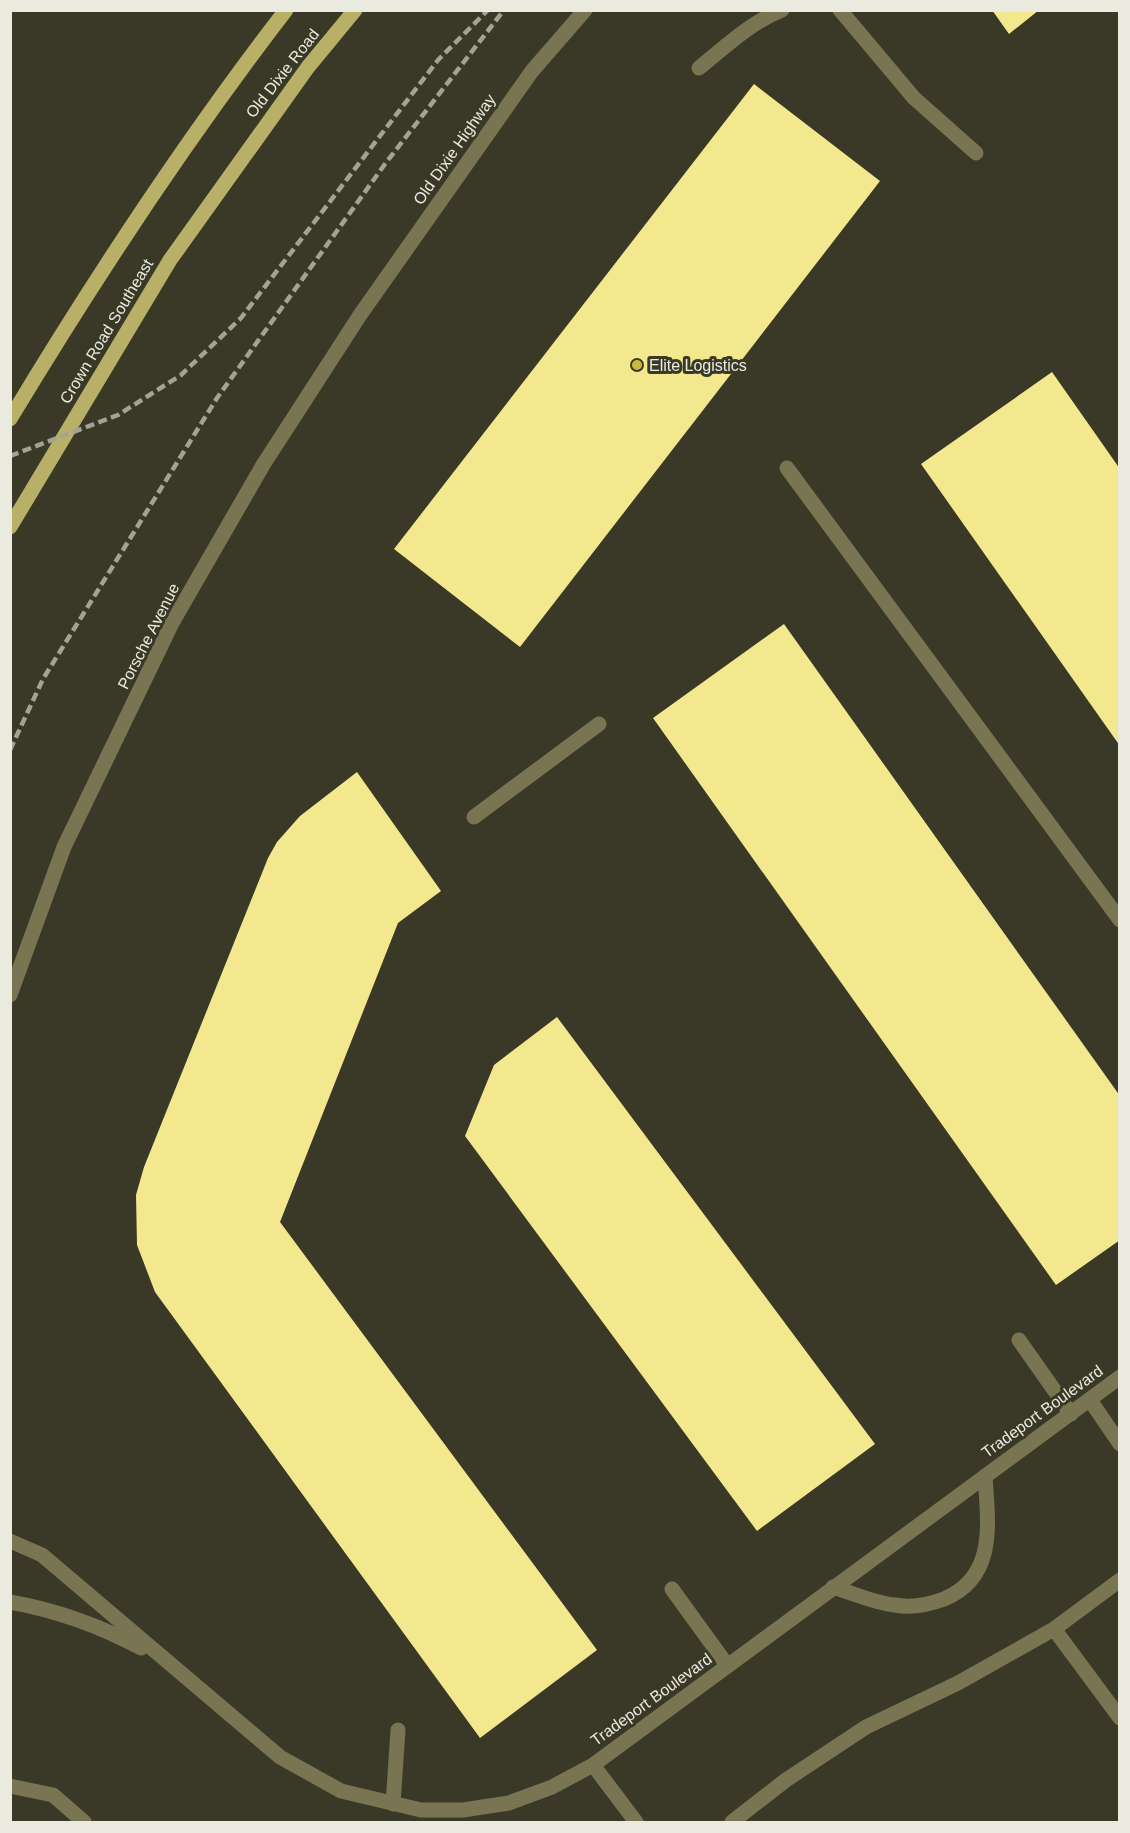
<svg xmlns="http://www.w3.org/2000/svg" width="1130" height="1833" font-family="Helvetica,sans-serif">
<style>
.building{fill:#f4e88e}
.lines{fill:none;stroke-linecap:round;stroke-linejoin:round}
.minor{stroke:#797452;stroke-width:15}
.major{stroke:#b9b067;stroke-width:15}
.rail{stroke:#a3a294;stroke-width:4.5;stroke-dasharray:9 4.5;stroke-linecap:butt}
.poi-dot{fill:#cbba39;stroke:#3a3826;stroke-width:2}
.labels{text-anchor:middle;stroke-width:6;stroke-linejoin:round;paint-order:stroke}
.street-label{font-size:16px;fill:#ebeadf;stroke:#3a3826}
.poi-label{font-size:16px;fill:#ebeadf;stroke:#3a3826;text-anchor:start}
</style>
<rect width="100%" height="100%" fill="#3a3826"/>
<path class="building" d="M992,10H1039L1009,34Z
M754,84L880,181L520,647L394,549Z
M1052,372L1120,469V746L921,464Z
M784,624L1120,1096V1240L1056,1285L653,718Z
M357,772L441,891L398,923L280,1222L597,1650L480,1738L155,1292L137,1245L136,1195L144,1167L268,858L277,842L300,816Z
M557,1017L875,1444L757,1531L465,1136L494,1065Z"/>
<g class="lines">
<path class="minor" d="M840,10L914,98L976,153
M699,68C725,47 751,22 782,10
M787,468L1120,920
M474,817L599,724
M10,995L64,847L172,623L263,465L360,315L532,71L585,10
M1019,1340L1071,1414
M1090,1400L1120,1444
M10,1541L42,1555L280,1757L341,1791L421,1810H463L509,1803L552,1787L593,1765L1120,1377
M1120,1580L1054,1629L1120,1718
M833,1587C853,1593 874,1603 895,1605C912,1608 928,1605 944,1599C997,1577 988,1523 985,1476
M672,1589L727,1665
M10,1602C55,1610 102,1627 141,1648
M593,1765L636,1822
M10,1786L53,1795L84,1822
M393,1804L398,1730
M732,1822L786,1780L866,1727L958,1683L1054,1629"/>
<path class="major" d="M10,419C95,278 185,141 286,10
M10,527L170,260L308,67L355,10"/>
<path class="rail" d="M10,456L118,415L181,375L241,318L438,60L488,10
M10,750L43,679L217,398L385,164L504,10"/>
</g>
<circle class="poi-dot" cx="637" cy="365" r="6"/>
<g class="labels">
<g class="street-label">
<text transform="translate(282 73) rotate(-52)" y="6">Old Dixie Road</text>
<text transform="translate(454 149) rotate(-55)" y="6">Old Dixie Highway</text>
<text transform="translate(106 331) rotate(-59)" y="6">Crown Road Southeast</text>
<text transform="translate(148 636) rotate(-63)" y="6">Porsche Avenue</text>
<text transform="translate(1042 1411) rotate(-36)" y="6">Tradeport Boulevard</text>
<text transform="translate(651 1699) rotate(-36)" y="6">Tradeport Boulevard</text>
</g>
<g class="poi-label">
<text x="649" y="371">Elite Logistics</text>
</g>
</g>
<rect width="1130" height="1833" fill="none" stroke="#ebeadf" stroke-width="24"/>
</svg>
